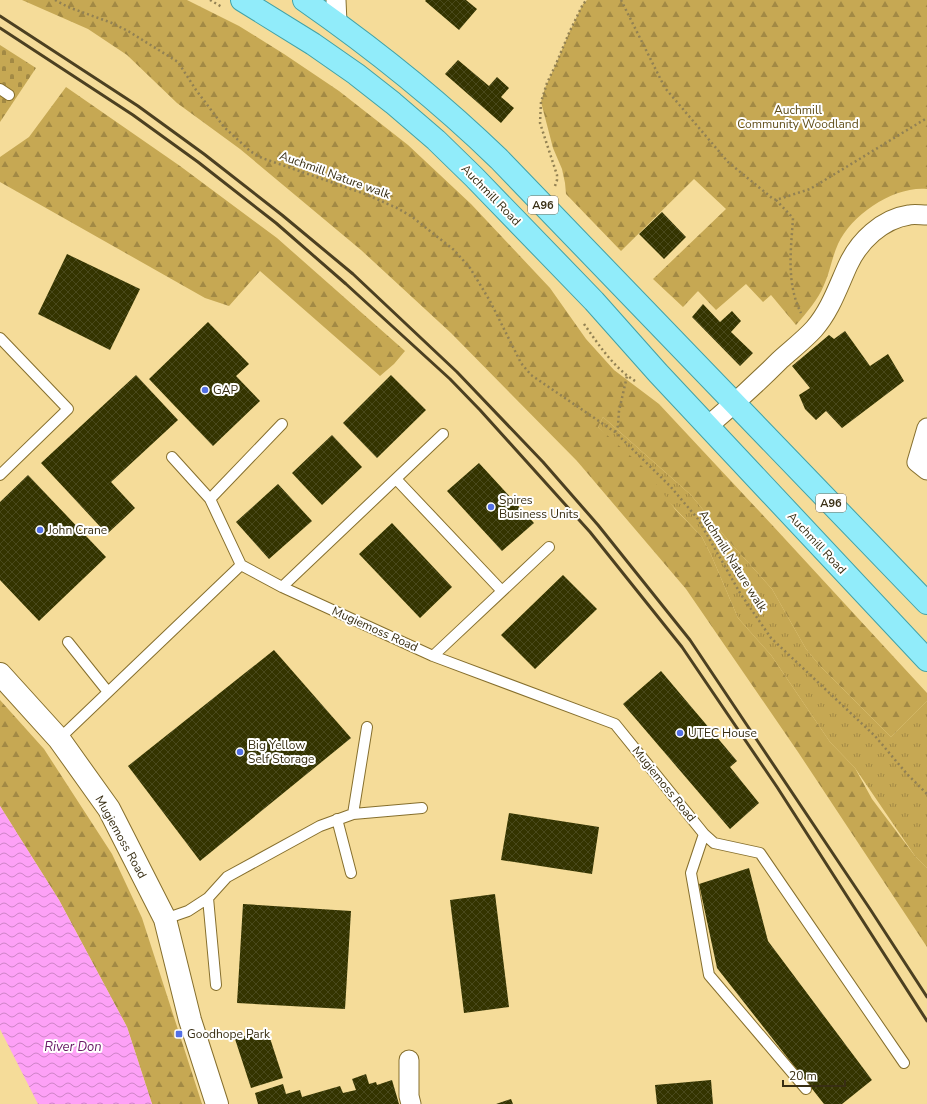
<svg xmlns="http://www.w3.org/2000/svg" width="927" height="1104" font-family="'Nunito Sans',sans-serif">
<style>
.grass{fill:url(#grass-tufts)}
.forest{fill:url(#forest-firs)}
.cemetery{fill:url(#cemetery-stones)}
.water{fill:url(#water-waves)}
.building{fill:url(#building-cross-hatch)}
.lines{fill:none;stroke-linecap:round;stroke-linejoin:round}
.service-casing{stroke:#866f2d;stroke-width:12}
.minor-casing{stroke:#866f2d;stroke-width:21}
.tertiary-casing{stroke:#866f2d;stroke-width:24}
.primary-casing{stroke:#42a2a7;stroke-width:24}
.path{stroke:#928153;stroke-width:2.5;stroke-dasharray:2 3;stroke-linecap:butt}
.service{stroke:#fff;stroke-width:10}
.minor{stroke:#fff;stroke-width:19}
.tertiary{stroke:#fff;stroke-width:22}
.primary{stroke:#91ecfa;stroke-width:22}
.rail{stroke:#4c4021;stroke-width:3}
.poi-dot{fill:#5370e5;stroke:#fff;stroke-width:1.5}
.labels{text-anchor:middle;stroke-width:4;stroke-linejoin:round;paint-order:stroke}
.shield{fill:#fff;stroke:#746d5a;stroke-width:1}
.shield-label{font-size:11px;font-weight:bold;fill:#382e13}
.park-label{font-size:12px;fill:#62501c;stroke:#fff}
.street-label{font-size:12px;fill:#382e13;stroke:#fff}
.poi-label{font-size:12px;fill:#382e13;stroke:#fff;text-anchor:start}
.water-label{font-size:13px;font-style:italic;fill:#671664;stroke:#fff}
</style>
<defs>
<pattern id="grass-tufts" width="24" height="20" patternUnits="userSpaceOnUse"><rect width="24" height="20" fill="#c6a853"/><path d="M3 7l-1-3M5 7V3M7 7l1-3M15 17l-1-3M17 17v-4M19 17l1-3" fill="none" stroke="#a28944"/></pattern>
<pattern id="forest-firs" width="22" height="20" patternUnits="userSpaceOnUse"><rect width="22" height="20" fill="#c6a853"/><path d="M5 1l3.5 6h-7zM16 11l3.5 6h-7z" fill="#a28944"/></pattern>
<pattern id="cemetery-stones" width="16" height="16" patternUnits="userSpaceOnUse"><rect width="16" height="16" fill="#c6a853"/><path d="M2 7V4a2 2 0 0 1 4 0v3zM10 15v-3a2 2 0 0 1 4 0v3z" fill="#a28944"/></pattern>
<pattern id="water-waves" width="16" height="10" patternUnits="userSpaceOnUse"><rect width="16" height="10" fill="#fda1f6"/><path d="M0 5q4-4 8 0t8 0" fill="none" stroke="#ce84c6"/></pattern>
<pattern id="building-cross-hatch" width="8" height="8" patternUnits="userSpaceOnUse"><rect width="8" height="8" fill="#343400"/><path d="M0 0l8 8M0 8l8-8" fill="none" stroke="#49491c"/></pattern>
</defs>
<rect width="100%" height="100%" fill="#f5dc99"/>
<path class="grass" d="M603,417L691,495L727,539L772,589L806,649L820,666L891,737L927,701V868L915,856L855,768L830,742L771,655L738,618L712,557L702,537L598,427Z"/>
<path class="forest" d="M22,0H187L239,26L284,54L339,91L408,145L471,204L550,288L586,339L614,370L659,404L773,526L927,693V701L891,737L820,666L806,649L772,589L727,539L691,495L603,417L598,427L643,467L675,509L702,537L712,557L738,618L771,655L830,742L855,768L872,799L915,856L927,868V947L798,752L686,589L577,461L451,333L361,250L240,149L177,103L127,55L88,29Z
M587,0H927V189C894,186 852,214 838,244C832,257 830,272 824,285C818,300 807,312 796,325L771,295L763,302L746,284L716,310L698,291L683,307L653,279L726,209L694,179L621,251L566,194L565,183L562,169L553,148L541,102L545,88L556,64L569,33L583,4Z
M66,87L180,166L277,238L405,351L394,364L380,376L260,271L229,306L205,298L0,182V157L29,137Z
M0,700L44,749L112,854L142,918L202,1104H152L127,1027L59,900L0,806Z"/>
<path class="cemetery" d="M0,45L36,68L0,122Z"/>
<path class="water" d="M0,806L59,900L127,1027L152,1104H38L0,1029Z"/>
<path class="building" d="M426,0H466L477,9L459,30L425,1Z
M458,60L489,86L497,77L509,88L501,97L514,108L501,123L445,74Z
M662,212L686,237L664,259L639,234Z
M67,254L140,289L110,350L38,314Z
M703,304L720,322L732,311L741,321L731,332L753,353L740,366L692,317Z
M208,322L249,364L236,376L260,401L213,446L149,379Z
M845,331L870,366L888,354L904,381L842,428L826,411L816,420L805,409L799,395L810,388L792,366L829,335L834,339Z
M136,375L178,420L111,482L135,508L107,534L41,463Z
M391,375L426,410L377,458L343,423Z
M332,435L362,467L322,505L292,473Z
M479,463L534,523L502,551L447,491Z
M28,475L106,557L39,621L0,580V502Z
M278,484L312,521L269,559L236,522Z
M392,523L452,587L420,618L359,554Z
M563,575L597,609L535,669L501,635Z
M274,650L351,738L200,861L128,766Z
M661,671L737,761L730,767L759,803L730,829L623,704Z
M509,813L599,827L592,874L501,860Z
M749,868L768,941L872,1080L842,1104H824L717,968L699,884Z
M495,894L509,1007L464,1013L450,900Z
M243,904L351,911L345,1009L237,1003Z
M267,1029L283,1078L251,1088L235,1039Z
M366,1074L369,1084L376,1082L377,1085L392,1080L399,1104H258L255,1093L283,1084L286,1094L300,1090L302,1097L340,1086L343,1093L356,1090L352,1079Z
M711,1080L713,1104H657L655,1085Z
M511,1099L513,1104H496Z"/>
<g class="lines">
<g class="service-casing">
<path id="service" d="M0,89L9,95
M0,338L68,409L0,475
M172,457L210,499L241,565
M396,479L502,591
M210,499L282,424
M282,587L443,434
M68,642L108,692
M433,656L549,547
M59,739L241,565L282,587L433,656L615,724L704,834L714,843L760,853L904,1063
M353,814L367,727
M337,819L351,873
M704,834L691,873L709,975L806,1089
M208,898L216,985
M165,919L188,911L208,898L227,877L320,826L353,814L422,808"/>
</g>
<g class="minor-casing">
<path id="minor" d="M336,0L337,23
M708,426C733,405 757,383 780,360C791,350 804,340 814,329C830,311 838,287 848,265C859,241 882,219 909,215C914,214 921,215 927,215
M927,428L917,462L927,470
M409,1060V1096L411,1104"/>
</g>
<g class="tertiary-casing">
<path id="tertiary" d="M0,674L59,739L109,809L165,919L190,1020L217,1104"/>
</g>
<g class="primary-casing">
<path id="primary" d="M242,0L313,44L356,74L393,103L436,140L474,177L594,301L658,373L927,660
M304,0C373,48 439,101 499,159L927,603"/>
</g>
<path class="path" d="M55,0L68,7L112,23L128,31L178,62L196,90L224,127L250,151L262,158L365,194L397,208L411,216L454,250L470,268L490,301L521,363L531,375L615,432L670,486L698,519L740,593L771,638L875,736L907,774L927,794
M210,0L222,7
M621,0L665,88L728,162L772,198L776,200L810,189L927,118
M555,186L557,180V175L540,123L541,102L547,83L556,64L569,33L583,4L587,0
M776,200L793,218C791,250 786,283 801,313
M584,324C599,345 613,367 635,381
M615,432L618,426L619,411L627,376"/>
<use href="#service" class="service"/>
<use href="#minor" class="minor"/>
<use href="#tertiary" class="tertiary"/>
<use href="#primary" class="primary"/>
<path class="rail" d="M0,16L138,106L204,154L282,215L353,274L457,372L543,462L598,525L690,640L870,909L927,997
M0,28L133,115L198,162L276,223L346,284L450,379L480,410L590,532L682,647L777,787L927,1021"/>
</g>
<g class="poi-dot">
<circle cx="205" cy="390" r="4"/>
<circle cx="491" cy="507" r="4"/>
<circle cx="40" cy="530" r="4"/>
<circle cx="680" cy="733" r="4"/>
<circle cx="240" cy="752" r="4"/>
<rect x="175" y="1030" width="8" height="8" rx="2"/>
</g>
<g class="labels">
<g class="shield">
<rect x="528" y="196" width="30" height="18" rx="3"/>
<rect x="816" y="494" width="30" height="18" rx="3"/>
</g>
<g class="shield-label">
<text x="543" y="209">A96</text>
<text x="831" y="507">A96</text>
</g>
<g class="park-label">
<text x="798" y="114">Auchmill<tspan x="798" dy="14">Community Woodland</tspan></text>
</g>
<g class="street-label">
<text transform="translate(335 175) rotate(20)" y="4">Auchmill Nature walk</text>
<text transform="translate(491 195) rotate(46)" y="4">Auchmill Road</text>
<text transform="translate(817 543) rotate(47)" y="4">Auchmill Road</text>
<text transform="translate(733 561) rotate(58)" y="4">Auchmill Nature walk</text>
<text transform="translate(375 629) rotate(24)" y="4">Mugiemoss Road</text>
<text transform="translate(664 784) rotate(51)" y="4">Mugiemoss Road</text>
<text transform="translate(121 837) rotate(61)" y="4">Mugiemoss Road</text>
</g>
<g class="poi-label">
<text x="213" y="394">GAP</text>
<text x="499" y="504">Spires<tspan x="499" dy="14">Business Units</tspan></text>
<text x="48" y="534">John Crane</text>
<text x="688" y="737">UTEC House</text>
<text x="248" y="749">Big Yellow<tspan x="248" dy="14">Self Storage</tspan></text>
<text x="187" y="1038">Goodhope Park</text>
</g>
<g class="water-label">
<text x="73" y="1051">River Don</text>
</g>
</g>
<path d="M783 1080v6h62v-6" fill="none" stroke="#382e13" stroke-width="2"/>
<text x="789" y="1080" font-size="12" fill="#382e13" stroke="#ffffff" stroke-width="3" paint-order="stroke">20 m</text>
</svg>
